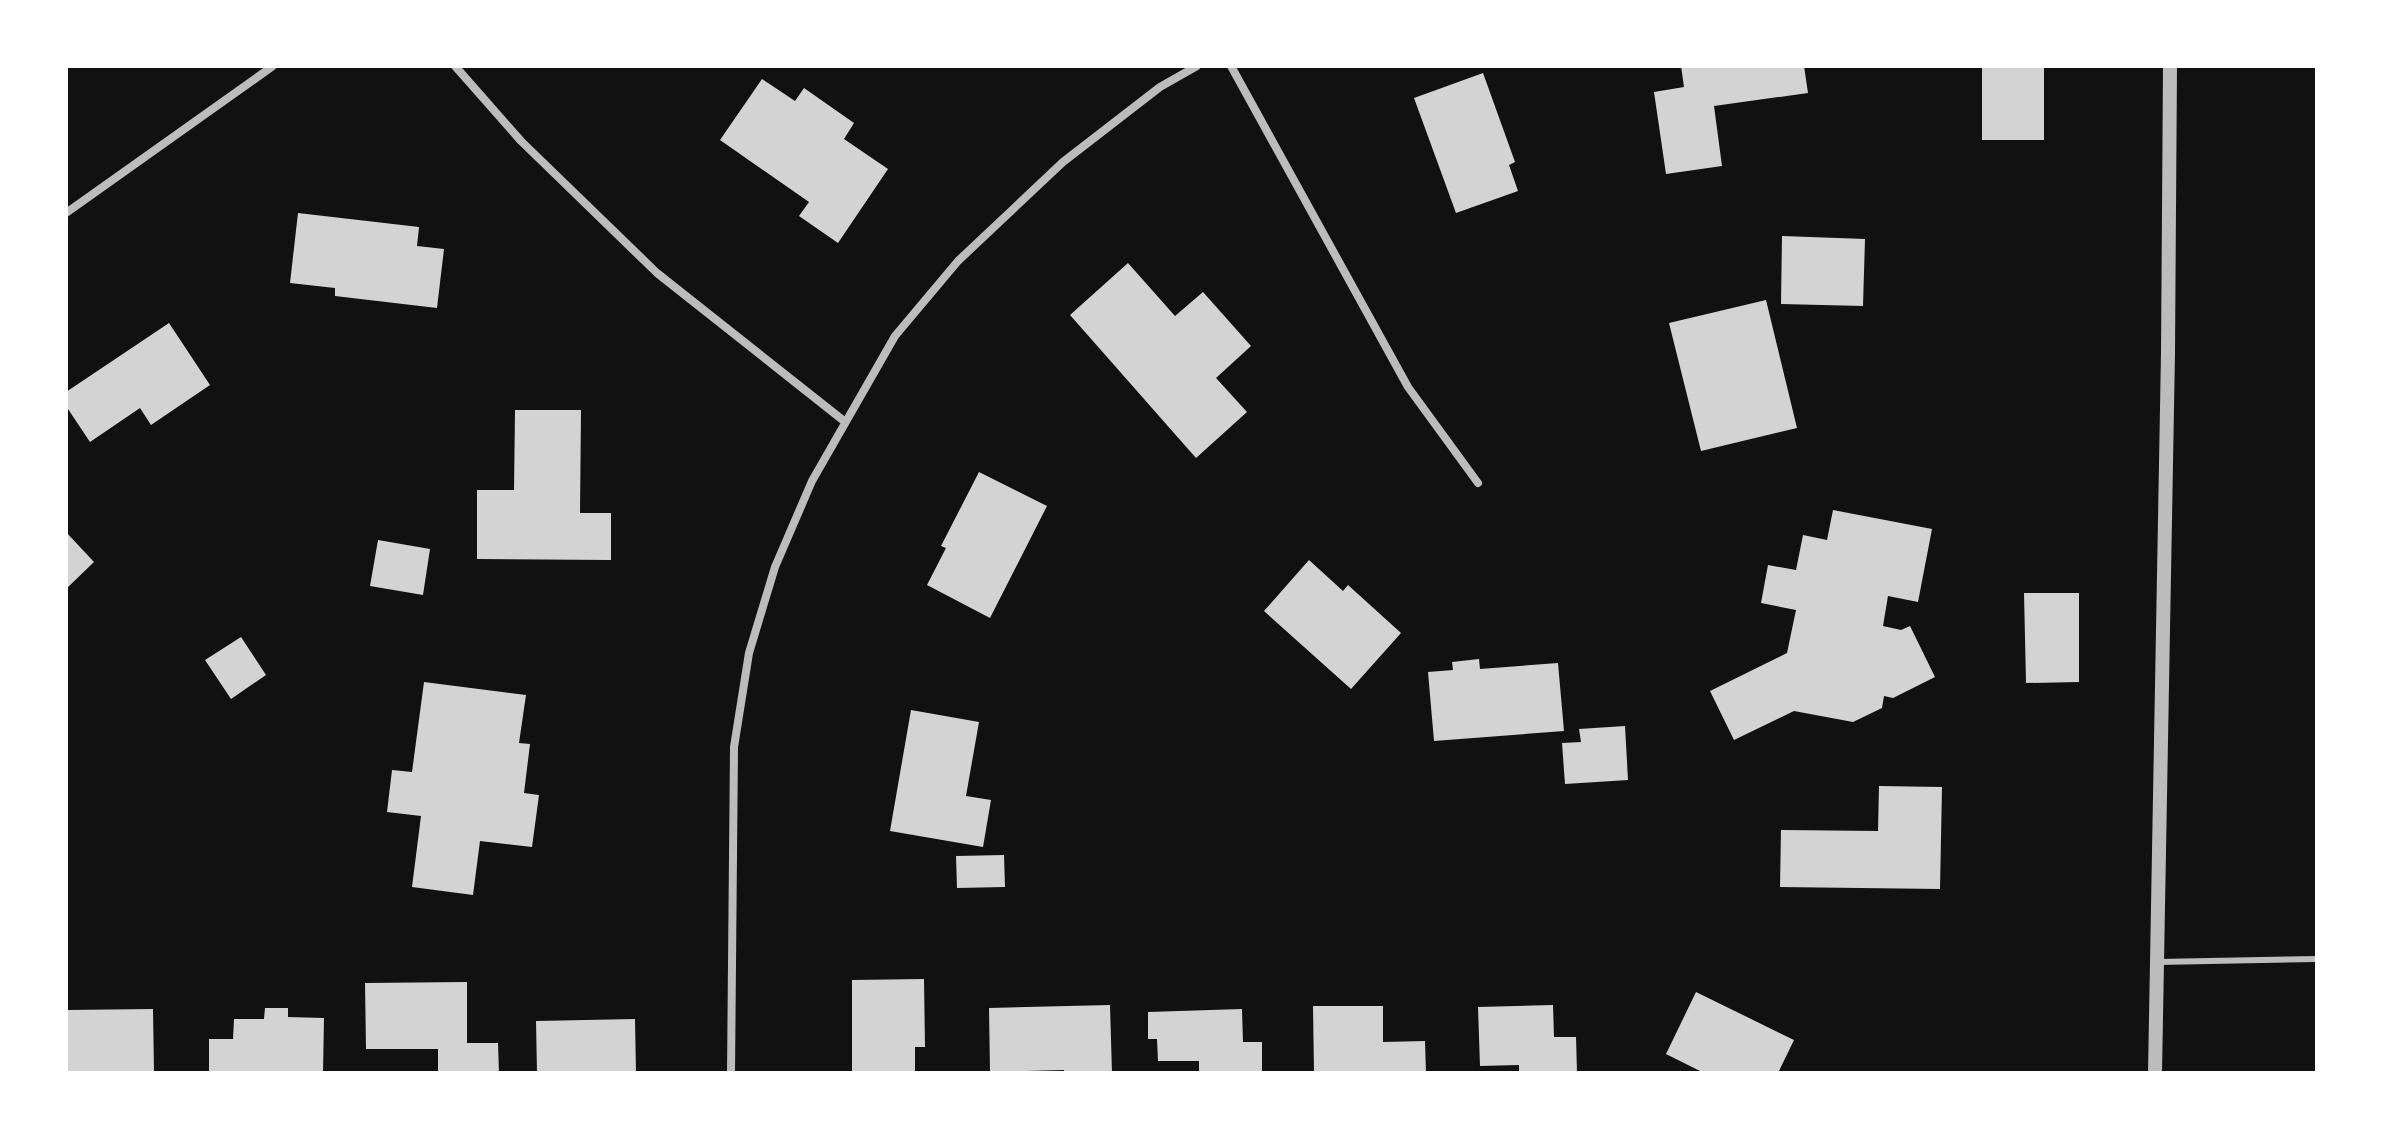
<svg xmlns="http://www.w3.org/2000/svg" width="2383" height="1139" font-family="'Space Grotesk',sans-serif">
<style>
.building{fill:#d3d3d3}
.lines{fill:none;stroke-linecap:round;stroke-linejoin:round}
.service{stroke:#bcbcbc;stroke-width:6}
.minor{stroke:#bcbcbc;stroke-width:8}
.tertiary{stroke:#bcbcbc;stroke-width:14}
</style>
<rect width="100%" height="100%" fill="#111"/>
<path class="building" d="M1681,66H1804L1808,93L1714,106L1722,166L1666,174L1654,92L1684,87Z
M1982,66H2044V140H1982Z
M1483,73L1515,162L1509,165L1518,191L1456,213L1414,98Z
M762,79L795,101L804,88L854,123L844,139L888,169L838,243L799,216L809,202L720,140Z
M298,213L419,227L417,246L444,249L437,308L335,296V288L290,283Z
M1782,236L1865,239L1863,306L1781,304Z
M1128,263L1175,316L1203,292L1251,346L1216,378L1247,412L1196,458L1070,315Z
M1766,300L1797,428L1701,451L1669,323Z
M169,323L210,385L151,425L140,408L90,442L66,406V392Z
M515,410H581L580,513H611V560L477,559V490H514Z
M979,472L1047,506L990,618L927,585L946,548L941,546Z
M1833,510L1932,529L1918,602L1888,596L1883,626L1901,630L1910,626L1935,677L1893,698L1884,696L1882,708L1853,722L1794,711L1734,740L1710,691L1787,653L1796,610L1761,603L1768,565L1796,570L1803,535L1827,540Z
M66,532L94,562L66,589Z
M378,540L430,549L423,595L370,586Z
M1309,560L1343,591L1348,585L1401,633L1351,689L1264,611Z
M2024,593H2079V682L2026,683Z
M241,637L266,675L231,699L205,660Z
M1479,659L1480,669L1558,663L1564,731L1434,741L1428,672L1453,670L1452,662Z
M424,682L526,695L519,743L530,744L524,793L539,795L532,847L480,841L473,895L412,887L421,816L387,812L392,770L412,772Z
M911,710L979,722L966,796L991,800L983,847L890,831Z
M1625,726L1628,780L1565,784L1562,743L1581,742L1579,729Z
M1879,786L1942,787L1940,889L1780,887L1781,830L1878,831Z
M1004,855L1005,887L957,888L956,856Z
M924,979L925,1047H915V1073H852V980Z
M467,982V1043H498L499,1073H438V1049H366L365,983Z
M1696,992L1794,1040L1778,1073H1704L1666,1054Z
M1110,1005L1112,1073H1064V1070L990,1072L989,1008Z
M1553,1005L1554,1037H1576L1577,1073H1519V1065L1480,1066L1478,1007Z
M1313,1006H1383V1042L1425,1041L1426,1073L1314,1072Z
M265,1008H288V1017L324,1018L323,1073H209V1039H233L234,1019H264Z
M153,1009L154,1073H66V1010Z
M1242,1009L1243,1042H1262V1073H1199V1061H1158L1157,1039H1148V1012Z
M635,1019L636,1073H537L536,1021Z"/>
<g class="lines">
<path class="service" d="M2157,962L2317,959"/>
<path class="minor" d="M455,66L521,141L657,273L844,421
M1231,66L1408,387L1478,483
M66,213L273,66
M731,1073L734,747L749,653L775,567L812,481L895,336L958,261L1063,162L1160,87L1197,66"/>
<path class="tertiary" d="M2155,1073L2168,353L2170,66"/>
</g>
<rect width="2383" height="1139" fill="none" stroke="#ffffff" stroke-width="136"/>
</svg>
